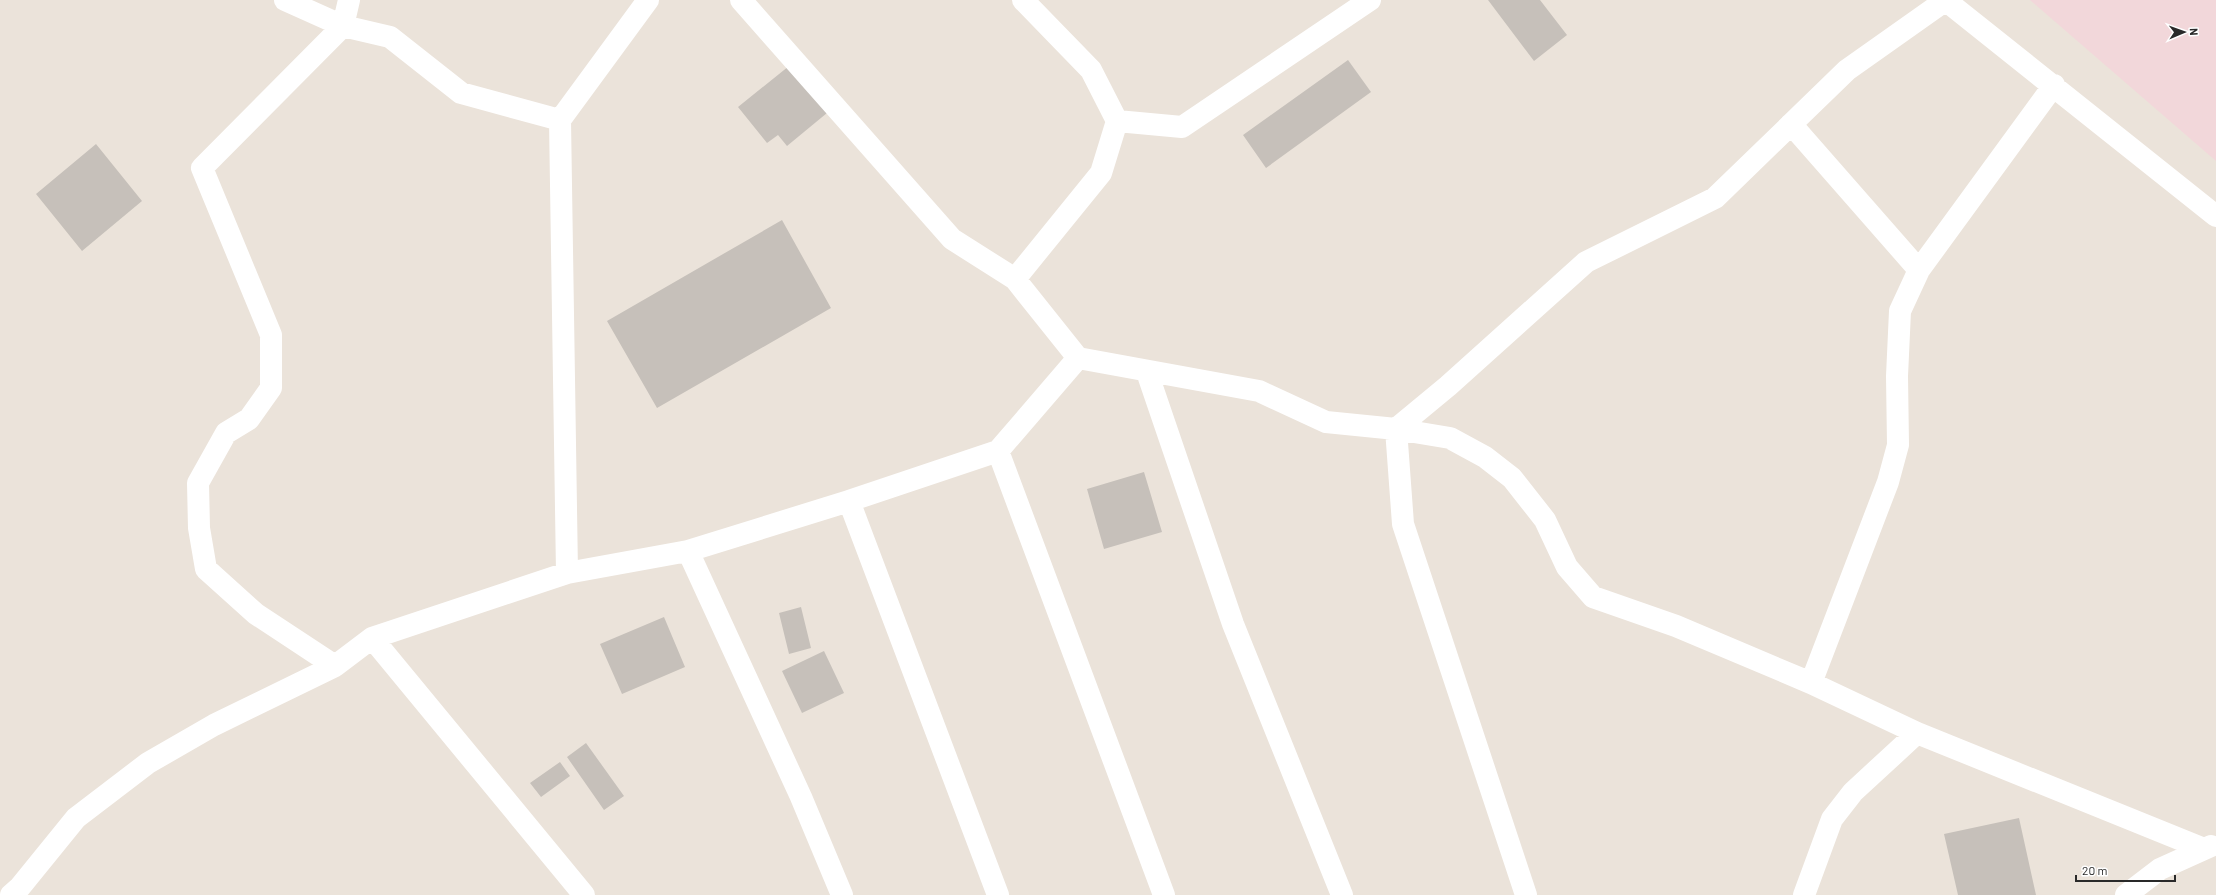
<svg xmlns="http://www.w3.org/2000/svg" width="2216" height="895" font-family="Barlow,sans-serif">
<style>
.medical{fill:#f2d7da}
.building{fill:#c6c0ba}
.lines{fill:none;stroke-linecap:round;stroke-linejoin:round}
.minor{stroke:#fff;stroke-width:22}
</style>
<rect width="100%" height="100%" fill="#ebe3da"/>
<path class="medical" d="M2030,0H2216V161Z"/>
<path class="building" d="M1488,0H1540L1567,35L1534,61Z
M1348,60L1371,92L1266,168L1243,135Z
M789,66L827,113L787,146L778,135L767,143L738,107Z
M96,144L142,201L82,251L36,194Z
M782,220L831,308L657,408L607,321Z
M1144,472L1162,532L1104,549L1087,489Z
M801,607L811,648L789,654L779,613Z
M664,617L685,667L622,694L600,644Z
M824,651L844,693L802,713L782,671Z
M586,743L624,796L604,810L567,757Z
M560,762L570,776L541,797L530,783Z
M2019,818L2036,895H1958L1944,834Z"/>
<g class="lines">
<path class="minor" d="M285,0L343,26L390,37L461,93L560,120
M741,0L952,239L1015,279L1078,358L1259,391L1326,422L1396,429L1450,438L1485,457L1512,478L1545,520L1567,567L1593,597L1676,626L1811,683L1917,733L2204,849
M1945,0L2216,216
M1117,121L1182,127L1370,0
M1791,124L1919,270
M1015,279L1101,173L1117,121L1091,70L1023,0
M1147,372L1233,624L1342,895
M1396,429L1448,386L1586,262L1715,198L1847,70L1946,0
M1396,429L1403,524L1526,895
M998,451L1164,895
M688,551L801,797L842,895
M567,573L688,551L849,501
M372,638L584,895
M335,666L256,614L206,569L199,528L198,483L226,433L249,419L271,388V335L202,168L343,26L349,0
M1811,683L1888,482L1898,445L1897,376L1900,311L1919,270L2054,85
M11,895L20,887L76,818L148,763L214,725L335,666L372,638L567,573L560,120L648,0
M998,895L849,501L998,451L1078,358
M1804,895L1832,819L1853,792L1917,733
M2126,895L2160,869L2211,846"/>
</g>
<g transform="translate(2184 32) rotate(88)" stroke="#ffffff" stroke-width="3" paint-order="stroke">
<path d="M0-3L7 15L0 10L-7 15Z" fill="#292929"/>
<text y="-6" font-size="11" font-weight="bold" text-anchor="middle" fill="#292929">N</text>
</g>
<path d="M2076 875v6h99v-6" fill="none" stroke="#292929" stroke-width="2"/>
<text x="2082" y="875" font-size="12" fill="#292929" stroke="#ffffff" stroke-width="3" paint-order="stroke">20 m</text>
</svg>
